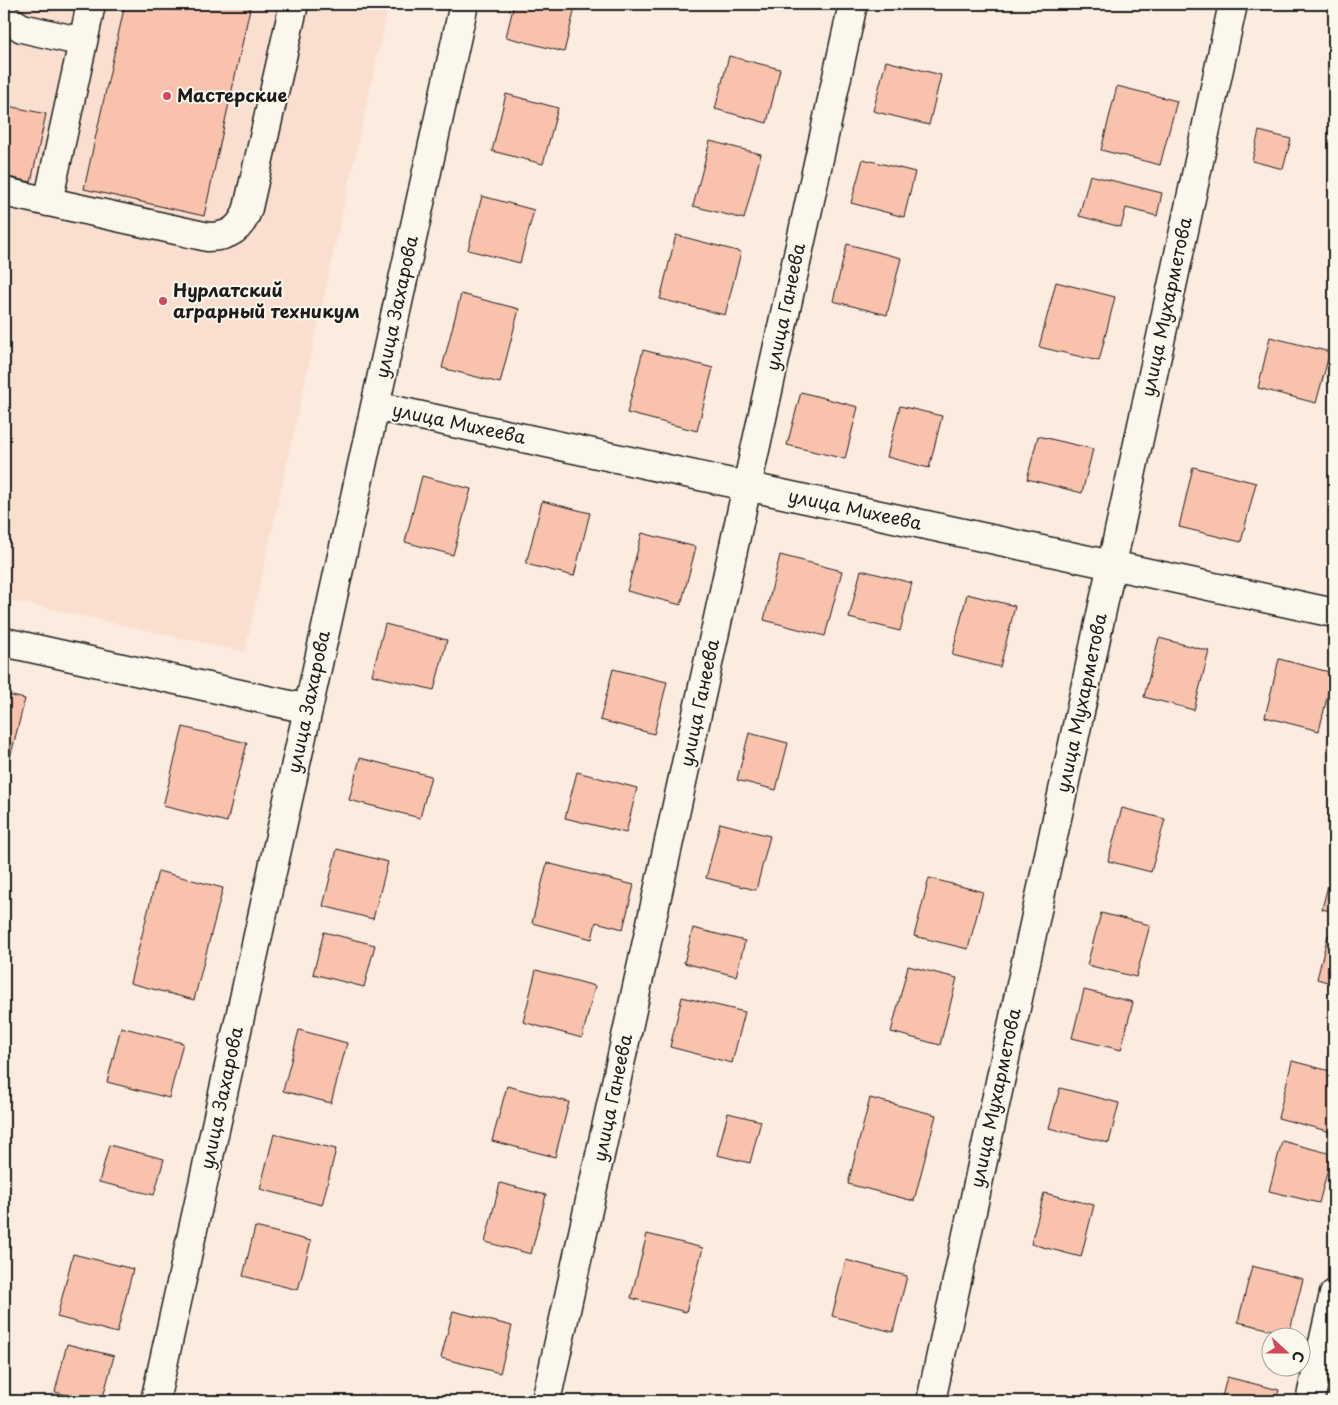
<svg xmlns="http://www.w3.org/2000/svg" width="1338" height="1405" font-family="'Playpen Sans',sans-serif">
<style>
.built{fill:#fadfd0}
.building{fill:#f9c2ad;stroke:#1c1c1c}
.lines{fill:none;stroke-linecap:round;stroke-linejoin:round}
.minor-casing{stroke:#1c1c1c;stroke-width:31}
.minor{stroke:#fbf7ec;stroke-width:28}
.poi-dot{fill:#d1495b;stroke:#fbf7ec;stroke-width:2}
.labels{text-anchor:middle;stroke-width:4;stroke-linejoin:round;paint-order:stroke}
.poi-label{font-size:18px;font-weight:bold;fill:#1c1c1c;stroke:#fbf7ec;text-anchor:start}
.street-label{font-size:18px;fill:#1c1c1c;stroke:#fbf7ec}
</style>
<rect width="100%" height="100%" fill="#fbecdf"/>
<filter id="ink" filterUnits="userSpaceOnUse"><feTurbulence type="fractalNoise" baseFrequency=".02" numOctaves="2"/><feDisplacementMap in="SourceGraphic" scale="10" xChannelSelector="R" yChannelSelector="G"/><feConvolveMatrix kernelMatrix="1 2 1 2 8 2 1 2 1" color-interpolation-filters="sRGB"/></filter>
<g filter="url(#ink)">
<path class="built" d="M4,4H389L245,652L4,599Z"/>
<path class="building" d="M125,4H251L204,216L84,189Z
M514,4H576L564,52L506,37Z
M729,56L780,69L767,123L715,109Z
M886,61L941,75L929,125L873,111Z
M1117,86L1177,101L1160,165L1101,150Z
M506,94L558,108L543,164L492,151Z
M4,105L46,114L31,182L4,176Z
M1259,131L1291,139L1283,169L1252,161Z
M710,141L761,154L744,219L693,206Z
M863,159L915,172L904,217L851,203Z
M1090,175L1162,193L1157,216L1126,208L1121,227L1079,216Z
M482,196L534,210L520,263L468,250Z
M676,235L741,252L725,315L660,299Z
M847,244L901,258L887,315L833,301Z
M1056,282L1115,297L1099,361L1039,347Z
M461,294L519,309L500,383L442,368Z
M1270,337L1330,352L1316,403L1258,388Z
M643,350L713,368L697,431L627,413Z
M801,392L858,407L845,459L787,445Z
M900,406L942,416L929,468L887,457Z
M1038,436L1093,449L1082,493L1027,479Z
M1193,467L1256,483L1241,542L1179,527Z
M422,476L471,489L453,555L405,542Z
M542,501L590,513L574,576L526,564Z
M642,533L696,547L681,605L627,591Z
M780,555L842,571L825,636L764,620Z
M861,570L912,583L900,631L849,618Z
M967,594L1015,606L1000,667L952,655Z
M385,624L447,640L434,690L372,675Z
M1159,638L1209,651L1194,710L1144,697Z
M1279,659L1333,673L1319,731L1265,717Z
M613,669L667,682L654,734L600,720Z
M4,694L25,699L8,766L4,765Z
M183,727L247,743L227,822L163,806Z
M749,733L788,743L776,790L737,780Z
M360,758L431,776L420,818L349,800Z
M577,772L637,788L626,833L565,818Z
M1122,808L1165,819L1151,872L1108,861Z
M720,823L770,836L756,890L706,878Z
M337,849L388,862L373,919L323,906Z
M1334,862V912L1322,909Z
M547,863L634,885L623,929L596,922L592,939L532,923Z
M158,871L223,888L194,1000L130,983Z
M929,878L983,892L968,949L914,936Z
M1101,913L1150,925L1136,977L1087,965Z
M693,928L745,941L736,976L684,963Z
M324,932L375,945L364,987L313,974Z
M1328,935L1334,936V984L1317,979Z
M908,966L957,978L940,1045L891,1032Z
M536,970L595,986L582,1038L523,1022Z
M1084,990L1133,1002L1121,1050L1072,1038Z
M682,997L745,1012L732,1063L670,1047Z
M121,1027L183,1043L169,1098L107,1082Z
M299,1030L347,1043L331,1103L283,1091Z
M1292,1061L1334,1072V1119L1331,1132L1278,1118Z
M507,1086L569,1102L555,1157L492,1141Z
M1060,1088L1119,1103L1109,1143L1049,1128Z
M870,1098L936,1115L914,1201L848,1184Z
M728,1113L761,1121L750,1163L717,1155Z
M274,1134L336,1149L322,1205L260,1189Z
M1282,1141L1332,1154L1319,1203L1269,1191Z
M109,1145L164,1159L154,1195L99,1182Z
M500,1183L546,1195L531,1254L485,1242Z
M1044,1193L1094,1205L1081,1257L1031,1244Z
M255,1227L311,1241L298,1290L243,1276Z
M647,1234L703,1248L686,1312L631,1298Z
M73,1254L133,1269L117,1333L57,1317Z
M846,1260L907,1276L893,1332L832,1316Z
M1252,1266L1303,1279L1289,1334L1238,1322Z
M453,1311L512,1326L500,1373L441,1358Z
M67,1344L114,1356L102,1401H93L55,1392Z
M1227,1377L1279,1390L1276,1401H1221Z
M429,1395L453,1401H427Z"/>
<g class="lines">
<g class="minor-casing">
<path id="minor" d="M4,17L22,28L83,42L91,4
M4,192L208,237C230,237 242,228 248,208L294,4
M48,202L83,42
M375,406L1334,613
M4,642L308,709
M155,1401L464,4
M546,1401L853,4
M931,1401L1233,4
M1310,1401L1334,1294"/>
</g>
<use href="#minor" class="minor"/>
</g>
</g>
<g class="poi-dot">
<circle cx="167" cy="96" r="5"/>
<circle cx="163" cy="301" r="5"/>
</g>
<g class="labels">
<g class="poi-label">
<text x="177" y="102">Мастерские</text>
<text x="173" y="297">Нурлатский<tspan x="173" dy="21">аграрный техникум</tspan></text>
</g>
<g class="street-label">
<text transform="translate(397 307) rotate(-78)" y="6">улица Захарова</text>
<text transform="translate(786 307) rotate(-78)" y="6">улица Ганеева</text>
<text transform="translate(1167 307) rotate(-78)" y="6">улица Мухарметова</text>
<text transform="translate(459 424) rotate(12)" y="6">улица Михеева</text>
<text transform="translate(855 510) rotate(12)" y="6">улица Михеева</text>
<text transform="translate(309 702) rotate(-78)" y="6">улица Захарова</text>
<text transform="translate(700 703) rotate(-78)" y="6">улица Ганеева</text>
<text transform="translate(1082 703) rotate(-78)" y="6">улица Мухарметова</text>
<text transform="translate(222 1098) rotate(-78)" y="6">улица Захарова</text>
<text transform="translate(613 1098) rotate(-78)" y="6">улица Ганеева</text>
<text transform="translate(996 1098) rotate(-78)" y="6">улица Мухарметова</text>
</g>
</g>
<rect width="1338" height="1405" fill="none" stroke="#fbf7ec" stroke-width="20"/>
<rect x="10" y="10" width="1318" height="1385" fill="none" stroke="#1c1c1c" stroke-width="2" filter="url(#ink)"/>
<g transform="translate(1286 1352) rotate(111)"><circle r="24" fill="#fbf7ec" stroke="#a29f99"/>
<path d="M0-4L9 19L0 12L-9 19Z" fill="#d1495b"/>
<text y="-8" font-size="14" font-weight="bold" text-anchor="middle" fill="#1c1c1c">С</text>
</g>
</svg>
